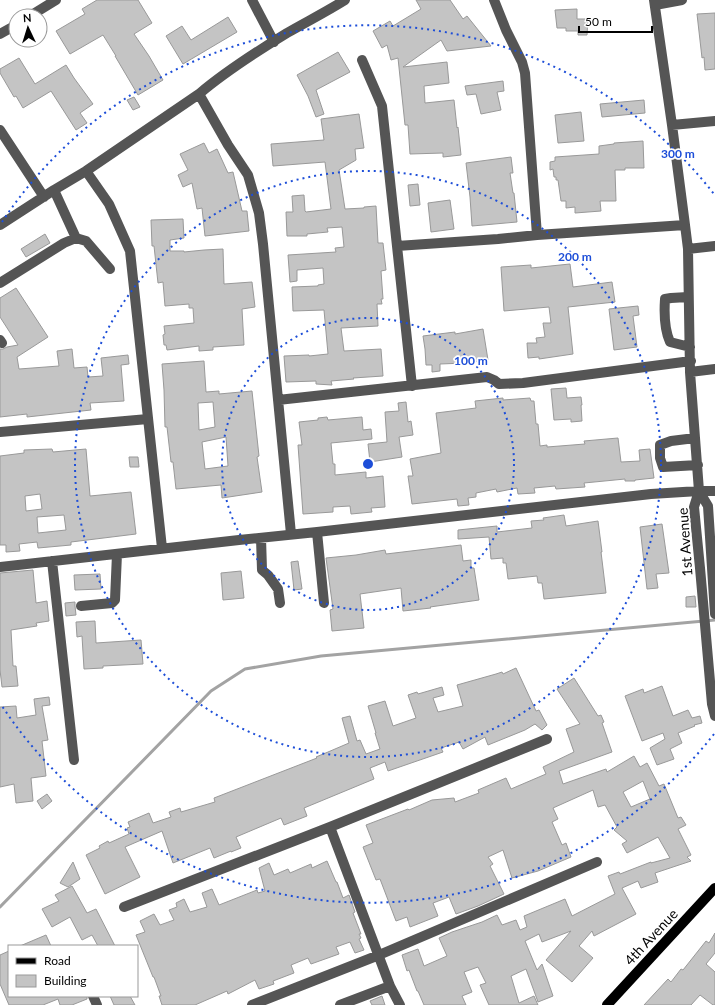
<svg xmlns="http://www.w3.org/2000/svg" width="715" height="1005" font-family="Lato,sans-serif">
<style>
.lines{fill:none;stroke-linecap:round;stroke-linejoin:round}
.stream{stroke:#a3a3a3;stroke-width:3}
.building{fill:#c4c4c4;stroke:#999;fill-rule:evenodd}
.minor{stroke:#555;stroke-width:10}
.major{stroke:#000;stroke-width:10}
.ring{fill:none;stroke:#1d4ed8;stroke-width:2;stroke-dasharray:2 4}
.labels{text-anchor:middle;stroke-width:3.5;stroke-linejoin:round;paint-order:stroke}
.street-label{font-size:14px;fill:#000;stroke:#fff}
.centre{fill:#1d4ed8;stroke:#fff;stroke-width:2}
.ring-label{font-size:12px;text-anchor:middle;font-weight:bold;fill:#1d4ed8;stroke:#fff;stroke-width:3.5;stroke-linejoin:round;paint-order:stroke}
</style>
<rect width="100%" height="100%" fill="#fff"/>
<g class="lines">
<path class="stream" d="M0,907L211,691L245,669L321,656L715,620"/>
</g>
<path class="building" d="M97,0H138L152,23L134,34L149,56L163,80L138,95L115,56H116L103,35L70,54L56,31L85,14L82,9Z
M416,0H450L463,19L467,16L491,46L447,51L441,40L403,67L447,62L449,83L424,86L425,103L454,100L457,128L458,127L461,155L443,157V153L410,154L408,125H405L398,58L391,60L387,45L382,48L373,31L390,21L393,26L421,9Z
M577,9V19H588L587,35H578V31H566V28H557L555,10Z
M715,13V69L705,70L704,57L702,58L697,14Z
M228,17L237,32L183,64L166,36L182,26L191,40Z
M338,52L350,72L316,90L324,114L316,117L308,96L297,75Z
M19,58L35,84L66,65L74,78L93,104L80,113L87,123L76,130L51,91L23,108L16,96L14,97L0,73V69Z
M503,81L504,91L497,92L501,110L481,114L476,94L467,95L465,86Z
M134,97L140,107L133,110L127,100Z
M644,100L645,113L602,117L600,104Z
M581,112L584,141L558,143L555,115Z
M359,114L364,148L355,149L356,160L339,170L345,209L364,208V207L376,206L378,243H383L386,270L381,271L383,299H381L382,304H377L378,326L341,328L344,351L381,349L383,376L353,378L354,379L331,381L332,385L316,384V381L286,382L284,356L309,355V356L328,354L324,310L293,311L292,287L318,286V285L324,284L323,268L297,270V281L290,282L288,255L336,252L335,248L344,247L342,227L327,228L328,232L307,234V236H287L286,212H293L292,196L304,195L305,211L306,212L331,209L325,162L273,166L271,144L324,140L321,119Z
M643,141L644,168H625V170H615L616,201H600L601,211L575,213V207L566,208V201H561L558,180H556V177H554L553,169L550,170V162L555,161V157L599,154V146L614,144V143Z
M204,143L209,153L217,149L228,173L233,172L242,211H247L249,231L205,236L202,208L197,209L192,183L183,187L178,175L188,170L180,154Z
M511,157L513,173H510L513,193H514L517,222L472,226L470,197L466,163Z
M418,184L420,205L410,206L408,185Z
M450,200L454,229L431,232L428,203Z
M183,219L184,238L170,240V251H184V252L204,250L223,249L224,284L252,282L255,307L242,309L244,345L213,347V350L199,351V346L167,350L166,345H164L163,335L165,334L164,326L194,323L193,308H189V304L165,306L163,282L158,283L154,246H152L151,220Z
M45,234L50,243L26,257L21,249Z
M570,264L573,287L612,282L615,302L568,307L573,354L539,359V357L528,358L527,343H537L536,338L545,337L543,323H551L549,307L504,311L501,267L531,265V268Z
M16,288L48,337L17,357L19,369L59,366L57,351L72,349L74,368L87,367L88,377L103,376L101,358L128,355L129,364L121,365L124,401L90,403L91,410L27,417V414L0,417V349H3L7,347L18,345L0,317V298Z
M638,306L639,315L633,316L637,347L614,350L609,309Z
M483,329L488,360L466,363H465L440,364V371L432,372V365H426L425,349L423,336L455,332V334Z
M204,361L206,392L219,391V394L252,391L259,456L257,457L262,492L222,498L221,485L176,489L173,462H171L167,427H165L164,390L162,364ZM213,402L215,427L199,430L198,403ZM226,437L228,466L205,469L202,442Z
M566,388L567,398L581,397L582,405H581L582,421L571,422V419L554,420L551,389Z
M503,398V400L530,398L531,401H534L536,424H538L540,446L547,445V447L585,444L584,441L618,438L621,462L640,461L639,450L650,449L654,478L635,480V481H625V479L584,483L585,487L556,489L555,486L534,488L535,493L518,494L517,488L497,492L496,489L476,493V497L468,498L469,505L458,506L457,499L412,504L408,476H413L410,459L441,453L436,413L476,408L475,401Z
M406,402L408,422L411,421L413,435L399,437L402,457L370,462L368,444L387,442L385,412L399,411L398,403Z
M327,417L328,420L362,417L363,430L371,429L372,439L331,443L333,464H335V475L366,472V478L383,476L385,507L371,508L372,512L351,514L350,506L333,507V512L303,514L298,445H302L299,422L318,420V418Z
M52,449L53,452L86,449L90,496L131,492L136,534L71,542V545L38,548L37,542L19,544L20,551L6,552V545H0V456L24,453V450ZM40,494L42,509L26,511L25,496ZM64,515L66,530L38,533L37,517Z
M129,457H138L139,467H130Z
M564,515L566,526L598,521L602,552H601L606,593L544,599L542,583H538L537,576L508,579L506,563H503V558L491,559L489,537L458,539V530L497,526V532L532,528L531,521L544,520L543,518Z
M662,524L669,573L656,574L658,588L647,589L640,527Z
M461,545L463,561L471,560V568H474L479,600L430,607L431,608L403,611L401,588L360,594L364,628L332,631L330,610L333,609L326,558L356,555L385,550L386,554Z
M298,561L302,589L294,590L291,562Z
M33,570L36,603L47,601L49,621L36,623L37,626L11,630L13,666H16L18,686L2,687L0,670V573Z
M241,571L244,598L223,600L221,573Z
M100,574L101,589L75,590L74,575Z
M695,596L696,607H686V597Z
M75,602V606L76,615L66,616L65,603Z
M95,621L96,643L141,640L143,664L103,666V668L84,669L82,636L77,637L76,622Z
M516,668L536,711L539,710L547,725L542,730L535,724L525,730L488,745L485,737L463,749L459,742L441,748L443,752L388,771L385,762L370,768L374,779L304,808L307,816L284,825L281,818L236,837L241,848L231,852V851L214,858L210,848L173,863L162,831L125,847L140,877L105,894L86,855L100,848L99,846L108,841L109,843L129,834L127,828L130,827L128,822L149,813L153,823L171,817L169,812L180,808L181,812L215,802L214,798L317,758L316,757L328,752L349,743L342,718L350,716L357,741L360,740L366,754L380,749L375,733H376L368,706L385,701L393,726L416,718L408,695L417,692L418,694L442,687L444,695L433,698L438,712L463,706L457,685L496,674L502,672L503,674Z
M574,678L598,716L601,715L604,722L602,723L612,752L559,771L563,784L606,769L607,772L634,756L640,767L647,763L659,786L664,784L678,818L681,817L686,825L678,829L691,855L687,857L691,861L655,873L658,882L641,888L638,881L622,888L636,914L594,936L592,931L579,946L593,958L572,982L546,960L571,931L542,942L539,934L525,941L537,970L542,964L553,996L538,1002L526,969L511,976L519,1003L534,996L538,1005H489L480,985L486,983L478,967L464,972L472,992L462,996L466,1005H424L418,991H417L409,970L407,971L402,955L418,949L424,966L447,956L439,938L452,932L482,922L497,915L502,925L516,920L520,930L527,927L524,916L565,899L572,916L615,894L608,876L619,872L620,874L651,862V863L670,858L658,837L627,853L622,844L627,841L614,830L617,827L605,805L598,807L593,790L553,808L558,819L552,822L562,845L566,843L571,857L538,871L512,878L503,850L488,857L493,864L490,866L504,894L478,906L456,914L449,897L433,903L438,916L410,927L407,917L396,921L380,879L376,880L363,847L373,843L366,825L408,809L409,810L432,800L454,798L455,802L479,793L478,790L506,778L511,789L546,774L543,767L574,752L566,729L580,724L557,689ZM643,781L650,799L631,807L623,792Z
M662,686L673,716L688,710L692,718L700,716L702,723L694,725L695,726L678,733L682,743L670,749L674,759L657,765L650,748L665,739L663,733L642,741L625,696L643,689L644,693Z
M49,697L50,705L42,706L48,740L42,741L46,776L31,778L33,801L16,803L14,784L0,787V707L16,706L17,718L36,715L34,699Z
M47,794L52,801L42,809L37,801Z
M327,861L336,882H337L343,898L349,895L355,912L353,913L361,934H359L361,938L359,939L364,950L355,953L350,942L336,947L339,954L311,964L308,958L291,965L294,973L273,981L274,984L259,989L255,980L228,994L227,991L195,1005H162L159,996H161L154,977H153L136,935L145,932L140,921L154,914L160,925L174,920L169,910L177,907L176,903L184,899L190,912L207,907L202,893L212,889L219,905L257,890L258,893L265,891L259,868L269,863L274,875L288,869L290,873L311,864L312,868Z
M73,862L80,879L68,887L60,883Z
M72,886L87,913L96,909L115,946H98L92,935L82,940L70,917L52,927L42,909L59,901L55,895Z
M715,933V953L706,964L715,972V1005H713L700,995L691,1005H644L668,979L671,982L681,969L683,970L706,941L709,943Z
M46,935L51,946H20Z
M9,951V996H87V999L72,1005H60L58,999L43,1005H9L0,984V955Z
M110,996H130L135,1005H114Z
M382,996L385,1005H372L370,1001Z"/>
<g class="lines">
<path class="minor" d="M252,0L274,42
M494,0L506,30L522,62L525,73L537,235
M654,0L672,125L685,225
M655,5L682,0
M30,16L56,0
M0,34L16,25
M362,60L382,106L412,386
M199,94L228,145L248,175L259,213L263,244L291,534
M672,125L715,121
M0,130L44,197
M86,171L109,204L130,251L162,548
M54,190L76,238
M0,225L54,190L86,171L199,94C226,71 256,52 287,33C306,22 326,12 345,0
M397,246L498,239L537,235L685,225L688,249L690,372L699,491L694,507L700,568L712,704L715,716
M688,249L715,246
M0,283L64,243L76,238L86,241L110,269
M688,297L671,298L665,299C664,314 664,329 670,342L690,347
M0,340L2,343
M690,372L715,369
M278,400L487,377L494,380L499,384L523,383L691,361
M0,432L148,419
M695,438L671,441L660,445V458L663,467L698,465
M699,491L708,506L715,614
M317,532L324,603
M261,538L262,570L268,575L278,589L280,603
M52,561L74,760
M0,567L239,540L317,532L651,494L699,491H715
M81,606L112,603L115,600L117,554
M330,827L390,986L400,1005
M124,907L330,827L547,739
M93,996L97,1005
M252,1005L379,955L597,862
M340,1005L390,986"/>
<path class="major" d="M607,1005L715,888"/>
</g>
<g class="ring">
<circle cx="368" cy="464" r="146"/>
<circle cx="368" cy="464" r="293"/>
<path d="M714 734A439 439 0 0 1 2 706M2 222A439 439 0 0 1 714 194"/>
</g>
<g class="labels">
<g class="street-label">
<text transform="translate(685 542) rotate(-94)" y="5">1st Avenue</text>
<text transform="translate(651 937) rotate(-47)" y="5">4th Avenue</text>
</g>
</g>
<circle cx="368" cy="464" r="6" class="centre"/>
<g class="ring-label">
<text x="678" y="158">300 m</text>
<text x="575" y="261">200 m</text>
<text x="471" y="365">100 m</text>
</g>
<rect x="8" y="945" width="130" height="52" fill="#ffffff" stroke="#999999"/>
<rect x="16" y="958" width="20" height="6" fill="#000000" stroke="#999999"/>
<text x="44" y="965" font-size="12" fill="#000000">Road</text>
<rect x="16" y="975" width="20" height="12" fill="#c4c4c4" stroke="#999999"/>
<text x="44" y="985" font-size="12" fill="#000000">Building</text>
<g transform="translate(28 28) rotate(356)"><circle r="19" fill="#ffffff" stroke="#999999"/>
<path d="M0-3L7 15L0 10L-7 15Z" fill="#000000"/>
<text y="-6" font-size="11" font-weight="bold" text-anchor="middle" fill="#000000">N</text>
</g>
<path d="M579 26v6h73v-6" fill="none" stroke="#000000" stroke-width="2"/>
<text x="585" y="26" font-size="12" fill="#000000" stroke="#ffffff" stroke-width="3" paint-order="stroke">50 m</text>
</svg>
